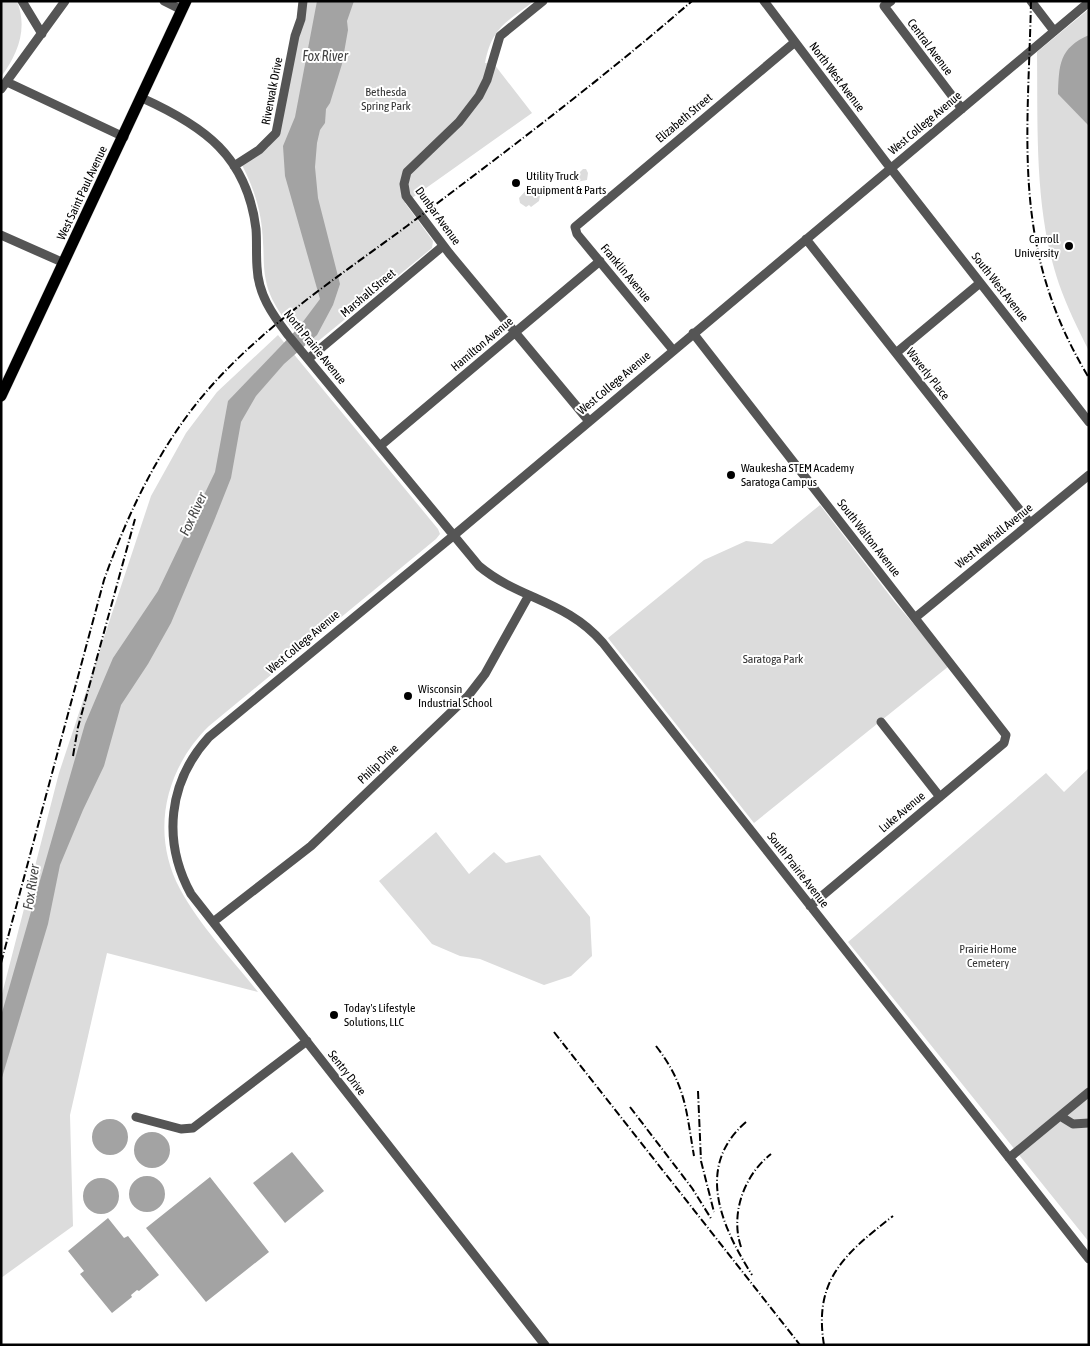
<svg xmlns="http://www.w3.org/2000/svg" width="1090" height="1346" font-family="'Asap Condensed',sans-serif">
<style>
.green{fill:#dcdcdc}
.water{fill:#a3a3a3}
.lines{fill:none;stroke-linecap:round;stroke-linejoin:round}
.major-casing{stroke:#dbdbdb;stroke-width:12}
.minor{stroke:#555;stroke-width:9}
.major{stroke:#000;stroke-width:11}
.rail{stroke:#000;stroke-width:2;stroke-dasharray:8 2.5 1 2.5;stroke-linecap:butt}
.poi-dot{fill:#000;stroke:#fff;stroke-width:2}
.labels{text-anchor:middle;stroke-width:4;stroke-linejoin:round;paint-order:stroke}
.street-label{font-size:12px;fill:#000;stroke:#fff}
.park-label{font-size:12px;fill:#333;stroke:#fff}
.poi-label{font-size:12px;fill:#000;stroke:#fff;text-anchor:start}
.water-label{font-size:14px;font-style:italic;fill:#444;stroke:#fff}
</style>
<rect width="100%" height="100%" fill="#fff"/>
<path class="green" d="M1,1H17C28,29 18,54 1,77Z
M305,1H534C507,22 492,27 485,63L494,64L532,113L405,203L433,241L432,248L311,347L306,345C290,326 271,306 266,281C263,268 264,255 263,242C262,214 255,190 242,165L269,147Z
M1089,9V351C1078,329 1067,307 1059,284C1034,211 1038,129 1037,52Z
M583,169H586L588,173L587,180L576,182L575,177Z
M530,186L540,196L539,201L531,207L529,205L526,207L520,203L519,198Z
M278,335L438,529L440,534L436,539L209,726C165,769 150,833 180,889C199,925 233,960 258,992L107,953L70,1115L73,1226L1,1278V998L59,773L151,496L186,433L217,392Z
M820,505L894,601L949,666L754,823L608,638L704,560L746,541L772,544Z
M1089,768V1242L848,942L1046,773L1064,792Z
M436,832L469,874L494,852L506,863L540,855L590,917L592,956L571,976L544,985L480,959L460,956L432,944L379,881Z"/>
<path class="water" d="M317,1H354L347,21L348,30L342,64L330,103L326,109L325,123L320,130L317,143L315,167L318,198L340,284L333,305L317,335L284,364L256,396L241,422L231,478L214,521L171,623L148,664L121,705L104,766L83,810L60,865L48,924L1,1081V1016L85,724L113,658L158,591L215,472L228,401L299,327L320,299L285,176L283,146L295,117Z
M1089,35V126L1058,94C1059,65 1059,48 1089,35Z
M92 1137a18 18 0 1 1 36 0a18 18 0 1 1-36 0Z
M134 1150a18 18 0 1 1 36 0a18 18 0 1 1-36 0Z
M292,1152L324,1191L285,1223L253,1183Z
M129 1194a18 18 0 1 1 36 0a18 18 0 1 1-36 0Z
M210,1177L269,1252L206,1302L146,1228Z
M83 1196a18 18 0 1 1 36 0a18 18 0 1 1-36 0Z
M108,1218L124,1238L128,1236L159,1275L139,1291L137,1290L131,1295L132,1297L112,1313L80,1274L84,1271L68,1251Z"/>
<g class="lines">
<g class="major-casing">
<path id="major" d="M1,396L186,1"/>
</g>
<path class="minor" d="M22,1L42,34
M164,1L182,10
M543,1L500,36L487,80L479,96L459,122L407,172L404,184L406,196L449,253L588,420
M764,1L885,161L1089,422
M891,1L884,6L962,109
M1031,1L1054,31
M7,82L124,137
M1,89L65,1
M142,98C204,126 247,156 256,229C257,241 256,254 257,267C258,294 272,314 288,335L479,566C520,600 566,600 603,643L1089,1259
M234,166L259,150L276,133L295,36L301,19L303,1
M1,235L64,263
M806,239L1030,523
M693,333L1006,735L1004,743L810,906
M673,350L577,234L575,227L795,42
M896,353L980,283
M308,359L443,246
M380,446L600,261
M916,617L1089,475
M881,722L940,797
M213,922L311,846L468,696L485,674L529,595
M1060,1116L1073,1124L1089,1123
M136,1117L181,1129L193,1128L307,1041
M1009,1158L1089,1092
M545,1345L191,894C162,841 168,782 209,737L453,536L1089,2"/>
<use href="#major" class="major"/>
<path class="rail" d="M1031,1C1028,143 1011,249 1089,378
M73,756L78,727L135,519
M1,963L104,580C128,513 159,447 206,392C263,326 338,277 407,226C504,153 601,80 692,1
M554,1032L800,1345
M656,1046C686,1085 686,1110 694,1156
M698,1091L701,1161L714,1212
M630,1107L692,1188L712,1220
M746,1122C694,1167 722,1227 752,1275
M741,1247C730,1214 744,1175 771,1154
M824,1345C813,1279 846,1253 893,1216"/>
</g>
<g class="poi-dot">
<circle cx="516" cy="183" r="5"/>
<circle cx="1069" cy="246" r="5"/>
<circle cx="731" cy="475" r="5"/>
<circle cx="408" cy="696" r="5"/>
<circle cx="334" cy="1015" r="5"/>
</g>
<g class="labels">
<g class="street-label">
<text transform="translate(930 47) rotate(53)" y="4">Central Avenue</text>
<text transform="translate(837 77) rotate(53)" y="4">North West Avenue</text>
<text transform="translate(272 91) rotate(-79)" y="4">Riverwalk Drive</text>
<text transform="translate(684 118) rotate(-40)" y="4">Elizabeth Street</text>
<text transform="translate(925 123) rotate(-40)" y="4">West College Avenue</text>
<text transform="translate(82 193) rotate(-65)" y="4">West Saint Paul Avenue</text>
<text transform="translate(438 216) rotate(54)" y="4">Dunbar Avenue</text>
<text transform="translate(626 273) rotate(50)" y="4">Franklin Avenue</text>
<text transform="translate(1000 287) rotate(52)" y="4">South West Avenue</text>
<text transform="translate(368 293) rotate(-40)" y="4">Marshall Street</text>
<text transform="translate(482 344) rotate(-40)" y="4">Hamilton Avenue</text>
<text transform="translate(315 347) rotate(51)" y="4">North Prairie Avenue</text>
<text transform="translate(928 374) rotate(52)" y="4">Waverly Place</text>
<text transform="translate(614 383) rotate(-40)" y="4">West College Avenue</text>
<text transform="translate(994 536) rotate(-39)" y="4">West Newhall Avenue</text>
<text transform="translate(869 538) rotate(52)" y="4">South Walton Avenue</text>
<text transform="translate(303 642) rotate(-40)" y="4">West College Avenue</text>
<text transform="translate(378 764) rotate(-44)" y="4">Philip Drive</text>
<text transform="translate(902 812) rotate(-40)" y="4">Luke Avenue</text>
<text transform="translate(798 870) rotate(52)" y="4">South Prairie Avenue</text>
<text transform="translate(347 1073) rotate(52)" y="4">Sentry Drive</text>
</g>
<g class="park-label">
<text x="386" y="96">Bethesda<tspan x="386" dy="14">Spring Park</tspan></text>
<text x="773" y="663">Saratoga Park</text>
<text x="988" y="953">Prairie Home<tspan x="988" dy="14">Cemetery</tspan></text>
</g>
<g class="poi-label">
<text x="526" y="180">Utility Truck<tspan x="526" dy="14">Equipment &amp; Parts</tspan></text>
<text x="1059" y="243" text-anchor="end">Carroll<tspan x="1059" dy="14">University</tspan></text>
<text x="741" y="472">Waukesha STEM Academy<tspan x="741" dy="14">Saratoga Campus</tspan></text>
<text x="418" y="693">Wisconsin<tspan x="418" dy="14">Industrial School</tspan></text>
<text x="344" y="1012">Today's Lifestyle<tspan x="344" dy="14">Solutions, LLC</tspan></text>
</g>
<g class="water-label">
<text x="325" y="61">Fox River</text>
<text transform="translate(193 514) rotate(-65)" y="5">Fox River</text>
<text transform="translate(31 887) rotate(-81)" y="5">Fox River</text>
</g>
</g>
<rect width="1090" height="1346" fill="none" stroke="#000000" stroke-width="5"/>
</svg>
